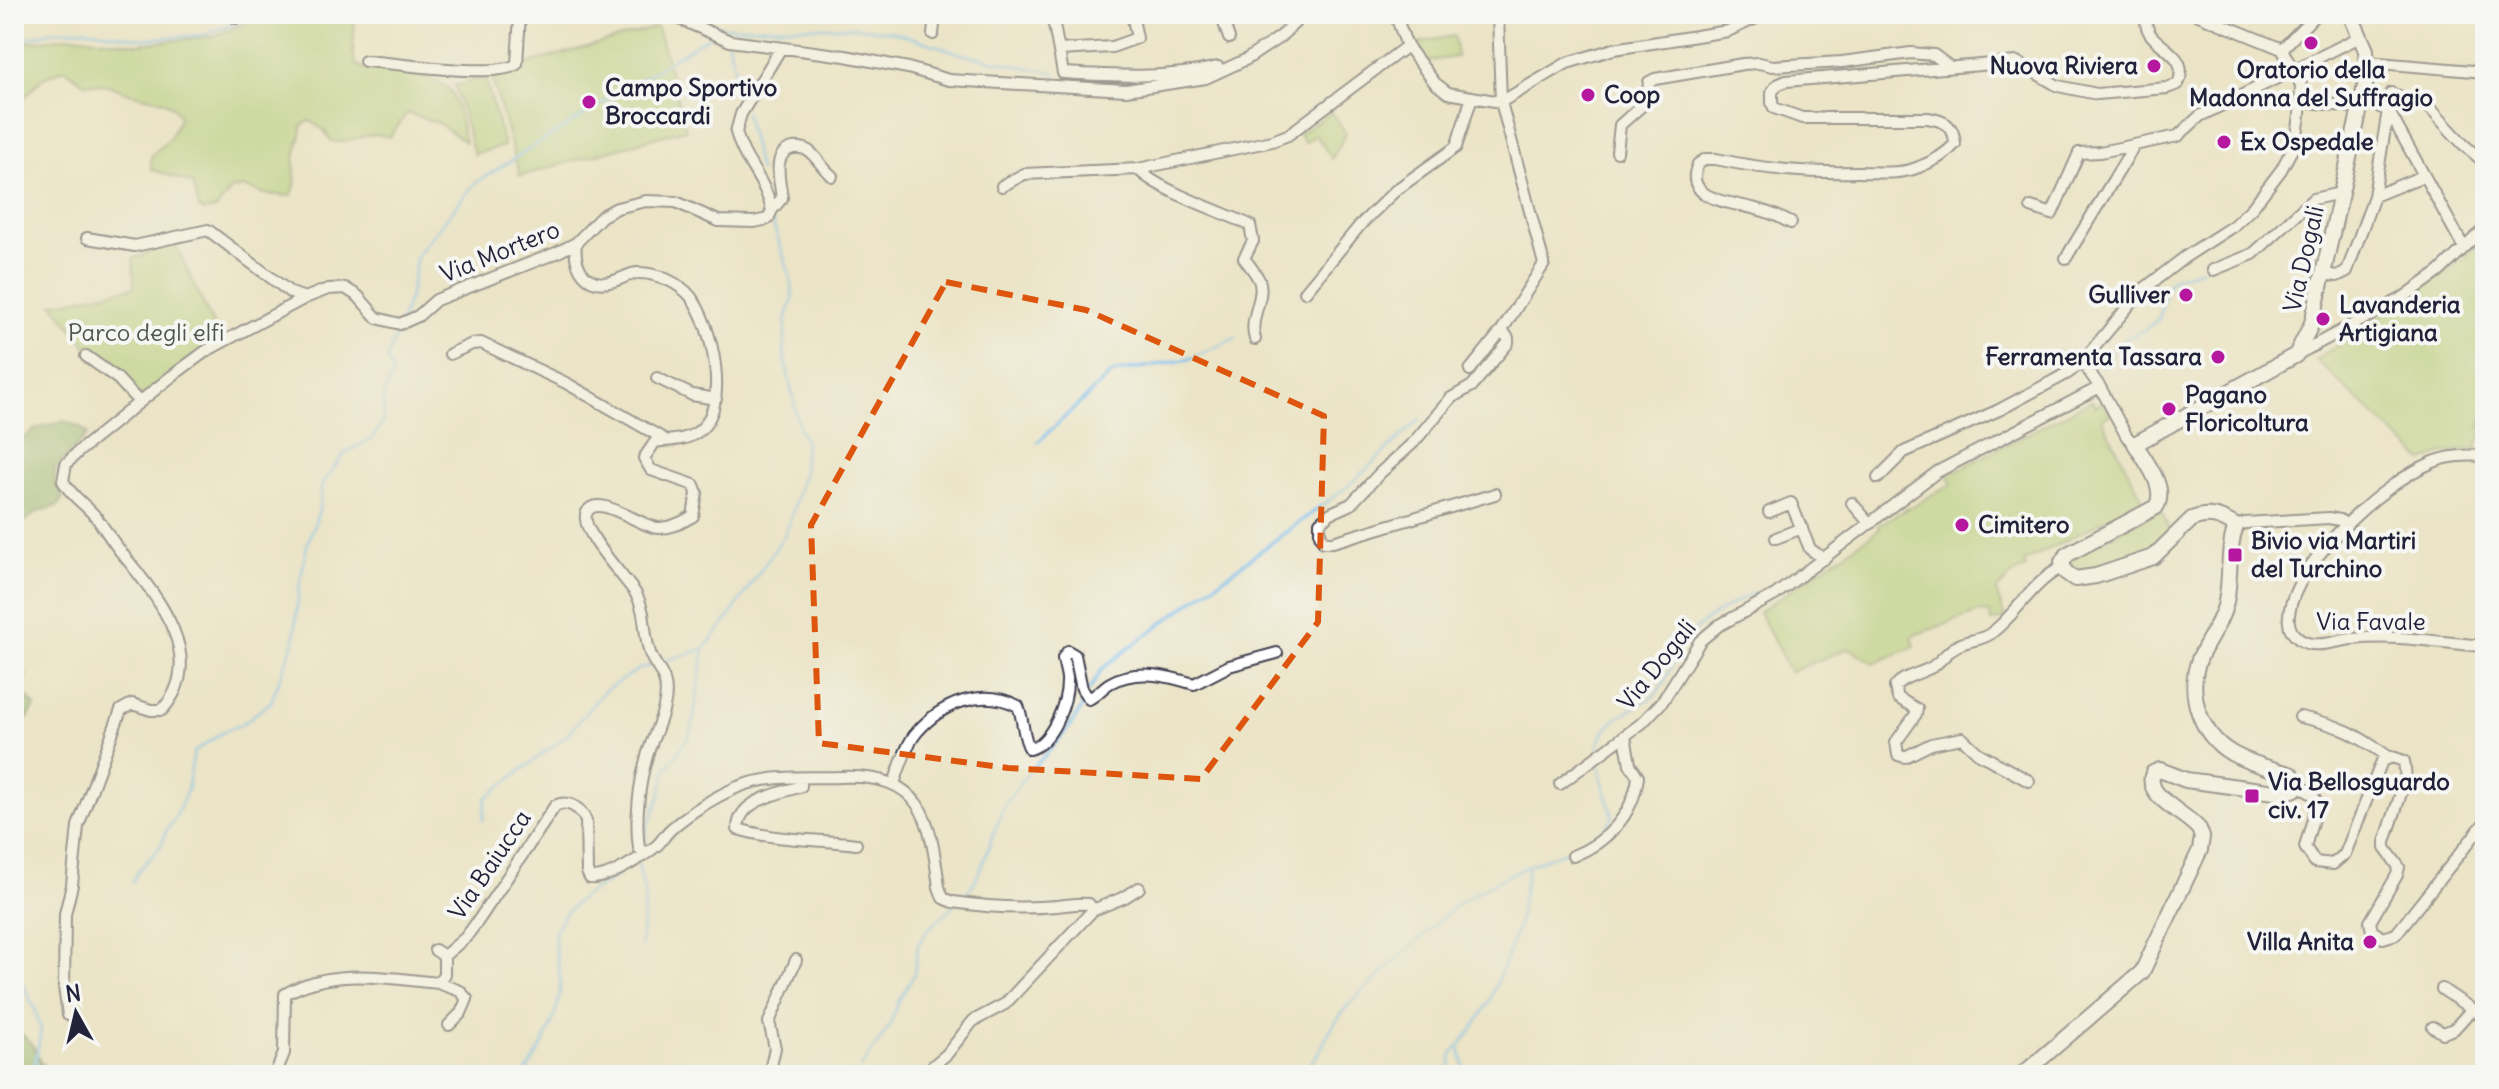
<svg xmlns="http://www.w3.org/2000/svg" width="2499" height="1089" font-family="Delius,sans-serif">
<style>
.green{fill:#adce77;stroke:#687859;stroke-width:2}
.forest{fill:#8ab168;stroke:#566a52;stroke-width:2}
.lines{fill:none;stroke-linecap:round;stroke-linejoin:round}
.stream{stroke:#76beee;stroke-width:3}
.street-casing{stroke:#403f50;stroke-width:14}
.secondary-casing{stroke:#403f50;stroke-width:18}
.street{stroke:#fff;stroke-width:10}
.secondary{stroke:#fff;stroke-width:14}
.marked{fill:none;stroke:#de560e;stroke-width:6;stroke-dasharray:16 10;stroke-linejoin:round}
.poi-dot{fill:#b5179e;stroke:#f6f6f2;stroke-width:3}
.labels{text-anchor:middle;stroke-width:8;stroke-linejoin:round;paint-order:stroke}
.poi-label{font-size:24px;font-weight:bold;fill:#22223b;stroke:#f6f6f2;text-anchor:start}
.street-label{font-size:24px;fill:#22223b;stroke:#f6f6f2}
.park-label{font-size:24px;fill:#4c564d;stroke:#f6f6f2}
</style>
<rect width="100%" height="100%" fill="#f6f6f2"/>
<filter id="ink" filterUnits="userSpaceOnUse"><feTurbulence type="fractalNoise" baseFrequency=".0125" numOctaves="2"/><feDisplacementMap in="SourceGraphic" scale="16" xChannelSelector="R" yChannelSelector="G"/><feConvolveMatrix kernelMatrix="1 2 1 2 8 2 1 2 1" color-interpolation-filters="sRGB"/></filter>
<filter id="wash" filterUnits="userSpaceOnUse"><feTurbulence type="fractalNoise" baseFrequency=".006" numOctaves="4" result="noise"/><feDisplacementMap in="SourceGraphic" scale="32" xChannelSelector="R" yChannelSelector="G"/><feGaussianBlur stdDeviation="1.8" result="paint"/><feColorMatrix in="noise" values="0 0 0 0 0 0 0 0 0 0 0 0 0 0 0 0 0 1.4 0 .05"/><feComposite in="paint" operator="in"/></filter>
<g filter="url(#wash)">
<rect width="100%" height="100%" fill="#ebe4c6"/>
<path class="green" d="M266,14H355L353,53L356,65L364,68C386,70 440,72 452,94C459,107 461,127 465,142L438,123L407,113L390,137C384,136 378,134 371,135C356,137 347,144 331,141L325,131L310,121L302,125C302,137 297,146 295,158C292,173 300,180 291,196L265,194L243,187L231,190L216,209L204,211L199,208L193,184L151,169V156L169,139L180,118L174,108L164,101L129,93L108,85L84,83L65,69L43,78L14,108V48L27,42L75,36L138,44L189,39L214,36Z
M657,27L686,129L520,176L491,74Z
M1454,36L1457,57L1424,62L1420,42Z
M485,77L504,146L474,154L455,86Z
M1331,112L1346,133L1332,159L1316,135L1305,143L1299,134Z
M2485,236V415L2480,428L2483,429L2477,448L2447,453L2423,461L2316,360L2460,262Z
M174,242L220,339L145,394H138L104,359L91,352L53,304L134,287L133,259Z
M2092,400L2095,406L2104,401L2110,414L2102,419L2143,500L2024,562L2026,568L2013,574L1996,591L2005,618L1991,622L1990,613L1979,612L1912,636L1915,647L1874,663L1849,648L1790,672L1759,612L1880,529L1878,525L1952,484L1948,475Z
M2161,510L2171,534L2152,550L2083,572L2071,570L2068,564L2074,555Z"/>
<path class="forest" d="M64,421L80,427L88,434L55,469V484L63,497L58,506L37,512L14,530V446L35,429Z
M23,671L26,675L22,691L35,706C28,721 15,732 14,748V673Z
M14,1025L33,1046L42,1064L58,1075H14Z"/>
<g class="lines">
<path class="stream" d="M690,19L724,27H854L895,32L965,55L1055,73
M14,42L54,31L85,29L142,39L204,35L259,14
M728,42L743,104
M745,112L759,171
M2101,368L2124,339L2144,330L2159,319L2168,284L2174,278L2202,269
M1038,442L1112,373L1189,359L1236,338
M1089,691L1102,669L1122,653L1347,487L1420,419
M483,820L486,798L567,735L604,691L639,669L703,649
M644,849L647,828L660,797L666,770L689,736L693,724L704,649L727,620L784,536L792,515L803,474L805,442L799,427L784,354L786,320L793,298L790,276L772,221
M638,863L645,896L641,946
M133,882L138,871L161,846L167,829L174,820L187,791L194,752L226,730L242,724L271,702L294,641L299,588L307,545L319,511L322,484L345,453L371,439L379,429L383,418L384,394L393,373L387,359L410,296L417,255L474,184L711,35
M961,899C987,875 989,830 1008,800C1030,763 1067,742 1086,698
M14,966L36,1012L41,1030L33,1075
M1460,1047L1465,1075
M861,1067L889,1027L898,1002L914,975L918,945L929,928L955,905
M523,1075C542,1052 563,1007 560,977C559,962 551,942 557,928C567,903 596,888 618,876
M1301,1075L1319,1052L1332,1027L1348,1005L1454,907C1476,891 1501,879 1526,867C1551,855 1601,843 1613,817C1608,800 1595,760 1599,744C1607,716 1633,712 1653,696C1666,686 1671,662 1680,648C1698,620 1726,608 1754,592
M1449,1075L1452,1054L1472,1030L1490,1000L1507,956L1518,925L1528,866"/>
</g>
</g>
<g filter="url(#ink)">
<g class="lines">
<g class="street-casing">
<path id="street" d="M668,14L730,41L845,56L908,68L949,80L1126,90L1206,78L1247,59L1280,37L1304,14
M1052,14L1063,73C1115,76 1167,79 1218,67
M1221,14L1229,38
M1395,14L1407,46L1435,83L1448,93L1501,102L1567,63L1614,49L1728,31L1765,14
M2196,14L2282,49
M236,18L243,14
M933,34L935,16L952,14
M2282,49L2316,14
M1059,50L1112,47L1137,38L1132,14
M365,61C395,63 497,79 517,64L520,14
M2367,62L2485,72
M2301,101L2360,108
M2362,101L2388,110L2391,93L2428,106L2463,144L2485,163
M2388,110L2464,248
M1617,152L1620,125L1647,101L1649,82L1655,79L1743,64L1759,63L1773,66L1842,62L1911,53L1934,55L1950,67
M1138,169C1157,190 1223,212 1250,225L1253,241L1244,258C1249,265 1256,273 1259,280C1266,297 1248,318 1255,339
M1002,186L1024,174L1138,169L1272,141L1288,135L1407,46
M2374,196L2423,176
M2031,207L2052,214L2079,153L2100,152L2178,136L2200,116L2360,37
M772,210L782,198C780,181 771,153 793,148C800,147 806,148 811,153C819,160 823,169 832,176
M1791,223C1780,217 1769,212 1756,209C1733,202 1682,201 1698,164L1706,159H1716C1767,170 1806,173 1858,172C1878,172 1900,175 1919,167C1932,162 1946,154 1955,144C1954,125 1945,121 1928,118H1802L1774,108L1772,103V92L1777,85L1786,81L2017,62L2058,86L2097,94L2167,88L2178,84C2194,47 2138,48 2147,14
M87,238L135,246L208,230L291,293L305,298
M576,243C573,268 587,289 614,281C622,279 628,274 637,273C655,272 680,283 691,297C713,326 732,411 696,433C684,441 669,440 655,442L644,458L651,470L694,485L697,493L693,516C683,522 672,528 659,528C642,528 598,492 587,512C577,529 627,579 636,594C647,613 643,634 650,653C653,663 661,670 664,680C672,703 653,734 647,756C639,784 635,819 639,848L645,852
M2066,258L2134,146
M2213,270L2253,254L2313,199L2341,193
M2323,274L2337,276L2347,271L2374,196L2388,110
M1305,292L1361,224L1396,190L1456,147L1472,97
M450,354L472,344L481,343L566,383L664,439
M2296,355L2401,299L2439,272L2485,228
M86,356L118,379L139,402
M1470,370L1502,330L1544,264L1501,102L1498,14
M657,378L692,395L716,399
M2100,387L2127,437L2135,444
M2485,456C2467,455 2449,455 2431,463C2384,483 2308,552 2292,601C2288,615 2285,629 2299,639C2314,650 2335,641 2352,639C2396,634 2441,643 2485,646
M1878,478L1904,452L1999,410L2068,373L2082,362L2141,291L2185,257L2233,226L2252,208L2281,170L2296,142L2300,115L2301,85L2282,49
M1495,494L1333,542H1324L1320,534V522L1331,513L1351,504L1380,473L1414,442L1451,398L1472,386L1508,343V338L1502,330
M1852,503L1870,524
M1769,512L1791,503L1810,549L1824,559
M2236,526L2245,523L2329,518L2340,520L2345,525
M1776,538L1802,528
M2300,717C2341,725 2355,734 2389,757
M801,778V786C780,794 738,799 738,829C777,841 816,839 856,844
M2029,781L1978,753L1962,738L1931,744L1905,757L1898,755L1896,742L1916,714L1917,709L1898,698L1895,687C1902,676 1920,674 1932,667C1943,660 1949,648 1961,644C1970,640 1981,640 1990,634C2017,615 2032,581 2063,567
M894,783C900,768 906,744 917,732C942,703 983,687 1018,706C1024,720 1022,736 1030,749C1053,742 1068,701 1067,678C1066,671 1064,665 1063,658L1068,651L1075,655L1082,689L1089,699C1097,695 1103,687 1110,683C1137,668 1168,676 1194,684L1229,666L1277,653
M1560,784L1642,723L1662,702L1700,641L1718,626L1775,595L1937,472L2100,387L2082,362
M2297,784L2313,795L2317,804L2305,847L2315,862L2333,864L2345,854L2382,761L2392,757L2404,761L2406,778L2385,842V848L2399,867L2397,875L2370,922L2372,931L2383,938L2396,934L2485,822
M1573,856C1608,842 1633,815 1638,777L1630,764L1625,736
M435,950L444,956L466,937L480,918L555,806C568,799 581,808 586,821L587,872L590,878C607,880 641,858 655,847C661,843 665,834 671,829C689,813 716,796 738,787C770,774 808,778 841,777C923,774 930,817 939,887L943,898L953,902C986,907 1023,909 1057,906C1068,905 1077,903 1089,904L1093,910
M438,983L460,991L467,999L461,1013L449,1025
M2442,989L2485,1018
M68,1015L64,987L65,914L72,885L78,826L121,710L132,704L151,710H162C210,658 155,594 121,552C112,541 105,529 96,517C85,504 72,497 63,481L66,464L79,451L172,376L206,351L305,298L328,289L345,288L358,296L377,318L400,324L418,316L436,300L556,253L576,243L602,216L617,208L646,201L676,202L718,221L754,222L768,219L772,210C765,179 743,161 736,132L741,114L781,48
M2433,1027L2443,1033L2454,1029L2472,1009
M275,1075L284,1053L285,994C333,967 386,978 438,983L444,974V956
M769,1075L775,1048L769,1022L796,960
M922,1075L947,1054L973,1021L1005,1004L1093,910L1125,897L1139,888"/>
</g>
<g class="secondary-casing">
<path id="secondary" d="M2022,1075L2142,972L2200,850L2202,837L2199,829C2186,813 2143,796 2153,773L2160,770L2186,780L2283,793L2295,789L2297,784L2292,775C2274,769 2255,765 2239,757C2201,740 2185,694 2200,657C2208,640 2220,624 2225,606C2232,580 2226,552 2236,526C2221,517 2209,512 2192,519L2153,557L2096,576L2075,579L2065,572L2062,562L2068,554L2156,507C2168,488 2145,461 2135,444L2296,355L2312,323L2367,77L2366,50L2350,14"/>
</g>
<use href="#street" class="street"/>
<use href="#secondary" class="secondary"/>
</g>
</g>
<path d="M0 0H2499V1089H0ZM946,282L1086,310L1324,416L1318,622L1201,779L1008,768L819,743L811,525Z" fill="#ebe4c6" fill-opacity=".55" fill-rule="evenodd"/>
<path class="marked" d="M946,282L1086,310L1324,416L1318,622L1201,779L1008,768L819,743L811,525Z"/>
<g class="poi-dot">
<circle cx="2311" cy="43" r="8"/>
<circle cx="2154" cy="66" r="8"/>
<circle cx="1588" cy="95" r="8"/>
<circle cx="589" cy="102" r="8"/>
<circle cx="2224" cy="142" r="8"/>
<circle cx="2186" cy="295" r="8"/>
<circle cx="2323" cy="319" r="8"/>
<circle cx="2218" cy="357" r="8"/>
<circle cx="2169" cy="409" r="8"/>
<circle cx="1962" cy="525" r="8"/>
<rect x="2227" y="547" width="16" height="16" rx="4"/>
<rect x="2244" y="788" width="16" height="16" rx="4"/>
<circle cx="2370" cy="942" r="8"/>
</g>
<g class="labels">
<g class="poi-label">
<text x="2138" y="74" text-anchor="end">Nuova Riviera</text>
<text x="2311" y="78" text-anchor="middle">Oratorio della<tspan x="2311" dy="28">Madonna del Suffragio</tspan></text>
<text x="605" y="96">Campo Sportivo<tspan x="605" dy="28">Broccardi</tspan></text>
<text x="1604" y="103">Coop</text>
<text x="2240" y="150">Ex Ospedale</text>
<text x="2170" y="303" text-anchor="end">Gulliver</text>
<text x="2339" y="313">Lavanderia<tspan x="2339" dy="28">Artigiana</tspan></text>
<text x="2202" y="365" text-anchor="end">Ferramenta Tassara</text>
<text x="2185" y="403">Pagano<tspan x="2185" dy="28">Floricoltura</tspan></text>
<text x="1978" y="533">Cimitero</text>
<text x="2251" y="549">Bivio via Martiri<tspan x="2251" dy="28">del Turchino</tspan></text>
<text x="2268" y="790">Via Bellosguardo<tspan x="2268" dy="28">civ. 17</tspan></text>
<text x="2354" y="950" text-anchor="end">Villa Anita</text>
</g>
<g class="street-label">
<text transform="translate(500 252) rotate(-22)" y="8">Via Mortero</text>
<text transform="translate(2304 259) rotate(-77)" y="8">Via Dogali</text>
<text x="2371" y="630">Via Favale</text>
<text transform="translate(1657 665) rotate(-51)" y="8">Via Dogali</text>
<text transform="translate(490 865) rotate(-56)" y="8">Via Baiucca</text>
</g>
<g class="park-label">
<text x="146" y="341">Parco degli elfi</text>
</g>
</g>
<rect width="2499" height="1089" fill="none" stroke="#f6f6f2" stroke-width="48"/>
<g transform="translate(76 1013) rotate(352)" stroke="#f6f6f2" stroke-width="6" paint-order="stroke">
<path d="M0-6L14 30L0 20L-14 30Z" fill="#22223b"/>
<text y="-12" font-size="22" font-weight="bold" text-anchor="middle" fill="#22223b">N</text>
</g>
</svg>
